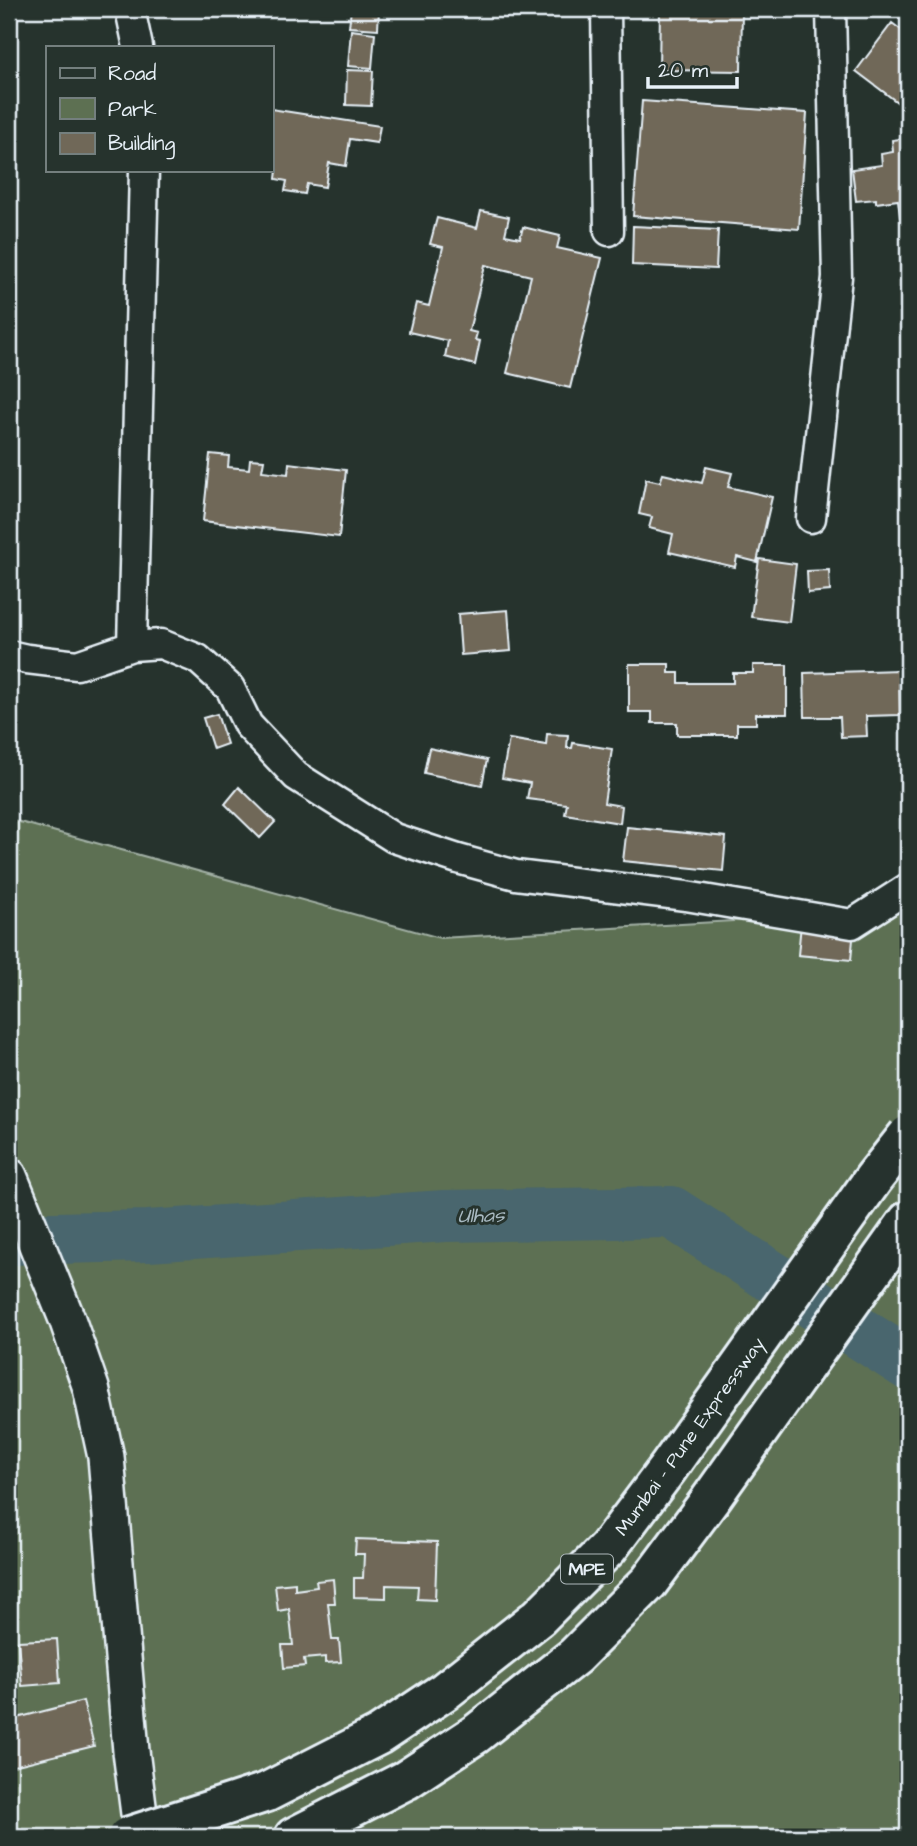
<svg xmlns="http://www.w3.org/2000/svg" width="917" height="1846" font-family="'Architects Daughter',sans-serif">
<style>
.green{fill:#5d7052;stroke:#a2b0a5;stroke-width:2}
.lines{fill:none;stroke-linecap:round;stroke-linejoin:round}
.river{stroke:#48666e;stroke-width:52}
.building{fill:#706858;stroke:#e8f1f8;stroke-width:2}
.minor-casing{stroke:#e8f1f8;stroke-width:33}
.tertiary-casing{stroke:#e8f1f8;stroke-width:40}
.motorway-casing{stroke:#e8f1f8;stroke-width:44}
.minor{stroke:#26332d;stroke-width:28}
.tertiary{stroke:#26332d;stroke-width:35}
.motorway{stroke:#26332d;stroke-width:38}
.motorway-bridge-casing{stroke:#e8f1f8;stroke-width:44;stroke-linecap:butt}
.motorway-bridge{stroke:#26332d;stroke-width:38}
.labels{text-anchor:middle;stroke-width:6;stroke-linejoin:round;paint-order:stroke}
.shield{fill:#26332d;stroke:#aeb8bb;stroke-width:2}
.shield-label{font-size:18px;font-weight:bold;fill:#e8f1f8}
.street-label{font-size:19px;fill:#e8f1f8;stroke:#26332d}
.water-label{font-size:21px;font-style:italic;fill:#a8b9c1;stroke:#26332d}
</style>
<rect width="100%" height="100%" fill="#26332d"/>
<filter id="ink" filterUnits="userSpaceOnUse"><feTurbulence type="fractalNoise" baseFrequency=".0143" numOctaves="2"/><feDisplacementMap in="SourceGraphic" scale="14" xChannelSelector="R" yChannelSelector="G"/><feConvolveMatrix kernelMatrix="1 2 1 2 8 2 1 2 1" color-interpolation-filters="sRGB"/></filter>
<g filter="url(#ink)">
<path class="green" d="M9,819L440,938L908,911V1837H9Z"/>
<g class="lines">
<path class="river" d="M9,1239L148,1236L445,1216L671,1212L908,1364"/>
</g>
<path class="building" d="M351,9H379L378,29L349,27Z
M660,9H742L741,71L659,70Z
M892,23L908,35V95L901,105L856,71Z
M351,30L375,33L372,68L348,66Z
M347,70L373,71L371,106L346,105Z
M642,101L807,113L799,229L633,216Z
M271,109L380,126L377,143L350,139L346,166L329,163L325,187L307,184L305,194L285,191L287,181L276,179L277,170L271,169Z
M908,138V216L900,217L898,200L876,203V199L856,201L852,169L882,165L881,154L893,152L892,140Z
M481,211L509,217L505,235L520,238L523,227L560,236L557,248L602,258L570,388L507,373L531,276L485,265L469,331L477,333L475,340L480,341L475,365L445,357L448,341L409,332L416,303L429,306L443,247L430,244L437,218L477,228Z
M633,226L718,230L716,269L632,265Z
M210,454L229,456L228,467L249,469L250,459L264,460L262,471L288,474L289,463L346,470L339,537L203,521Z
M706,467L732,473L728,487L772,497L757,562L737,557L735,567L669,552L673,534L649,528L652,517L639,514L646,479L660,482L663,474L702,483Z
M759,559L796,564L789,622L751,617Z
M829,570L830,591L808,593L807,571Z
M508,610L511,651L461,655L458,614Z
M629,664H669V673H679V683H733V673H753V665H787V714H756V724H737V735H677V723H652V712H629Z
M899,670L900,715L866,716L867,736L841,737L840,717H805L804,673Z
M217,714L227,744L213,749L203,718Z
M547,734L568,735L567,748H572L573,743L612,749L604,803L622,806L620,823L565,814L567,804L527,799L530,783L502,778L509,739L546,745Z
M429,748L487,760L482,785L424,773Z
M239,787L275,822L260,838L225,804Z
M627,827L726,837L723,871L623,861Z
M801,924L854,929L851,960L798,955Z
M356,1539L437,1542L435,1600L417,1599L418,1586L386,1585V1598L354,1597V1578H363L364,1554H355Z
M333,1579L335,1603H328L332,1640H339L341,1662L325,1663V1657L304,1659L305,1666L284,1668L282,1645H293L289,1609L278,1611L275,1585L295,1583V1590L317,1587L316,1581Z
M57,1639L60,1683L22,1686L18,1641Z
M83,1701L94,1746L9,1767V1720Z"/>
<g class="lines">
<g class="minor-casing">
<path id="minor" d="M130,9L138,47
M606,9L609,231
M811,518L837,277L831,9
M132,646L144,170
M9,655L27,659L77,665L132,646L161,644L198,659L230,688L248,725L296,776L394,838L458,859L516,875L686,896L852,924L908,888"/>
</g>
<g class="tertiary-casing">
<path id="tertiary" d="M9,1176L67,1319L91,1388L106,1457L131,1751L142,1837"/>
</g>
<g class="motorway-casing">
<path id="motorway" d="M294,1837L406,1780L476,1734L575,1656L649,1582L710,1500L908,1221"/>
</g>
<use href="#minor" class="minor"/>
<use href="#tertiary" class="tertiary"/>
<use href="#motorway" class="motorway"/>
<g class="motorway-bridge-casing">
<path id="motorway-bridge" d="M127,1837L267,1792L379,1735L445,1691L539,1617L608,1548L668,1468L874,1178L908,1135"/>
</g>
<use href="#motorway-bridge" class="motorway-bridge"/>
</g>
</g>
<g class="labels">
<rect class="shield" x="561" y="1554.5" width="52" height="29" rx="5"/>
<g class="shield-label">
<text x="587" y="1575">MPE</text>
</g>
<g class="street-label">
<text transform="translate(689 1436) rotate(-54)" y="7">Mumbai - Pune Expressway</text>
</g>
<g class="water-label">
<text transform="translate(481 1215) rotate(-1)" y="7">Ulhas</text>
</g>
</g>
<rect width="917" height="1846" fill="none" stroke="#26332d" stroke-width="35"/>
<rect x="18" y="18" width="882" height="1811" fill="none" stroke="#e8f1f8" stroke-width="2.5" filter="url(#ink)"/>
<rect x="46" y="46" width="228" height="126" fill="#26332d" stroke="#747f7e" stroke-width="2"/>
<rect x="60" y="68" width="35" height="10" fill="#26332d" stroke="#747f7e" stroke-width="2"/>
<text x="108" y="80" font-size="21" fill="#e8f1f8">Road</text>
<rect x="60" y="98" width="35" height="21" fill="#5d7052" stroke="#747f7e" stroke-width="2"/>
<text x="108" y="116" font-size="21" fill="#e8f1f8">Park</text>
<rect x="60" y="133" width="35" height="21" fill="#706858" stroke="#747f7e" stroke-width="2"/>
<text x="108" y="150" font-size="21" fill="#e8f1f8">Building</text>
<path d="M648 77v10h89v-10" fill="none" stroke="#e8f1f8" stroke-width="3.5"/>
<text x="658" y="77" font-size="21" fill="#e8f1f8" stroke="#26332d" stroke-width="5" paint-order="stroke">20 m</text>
</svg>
